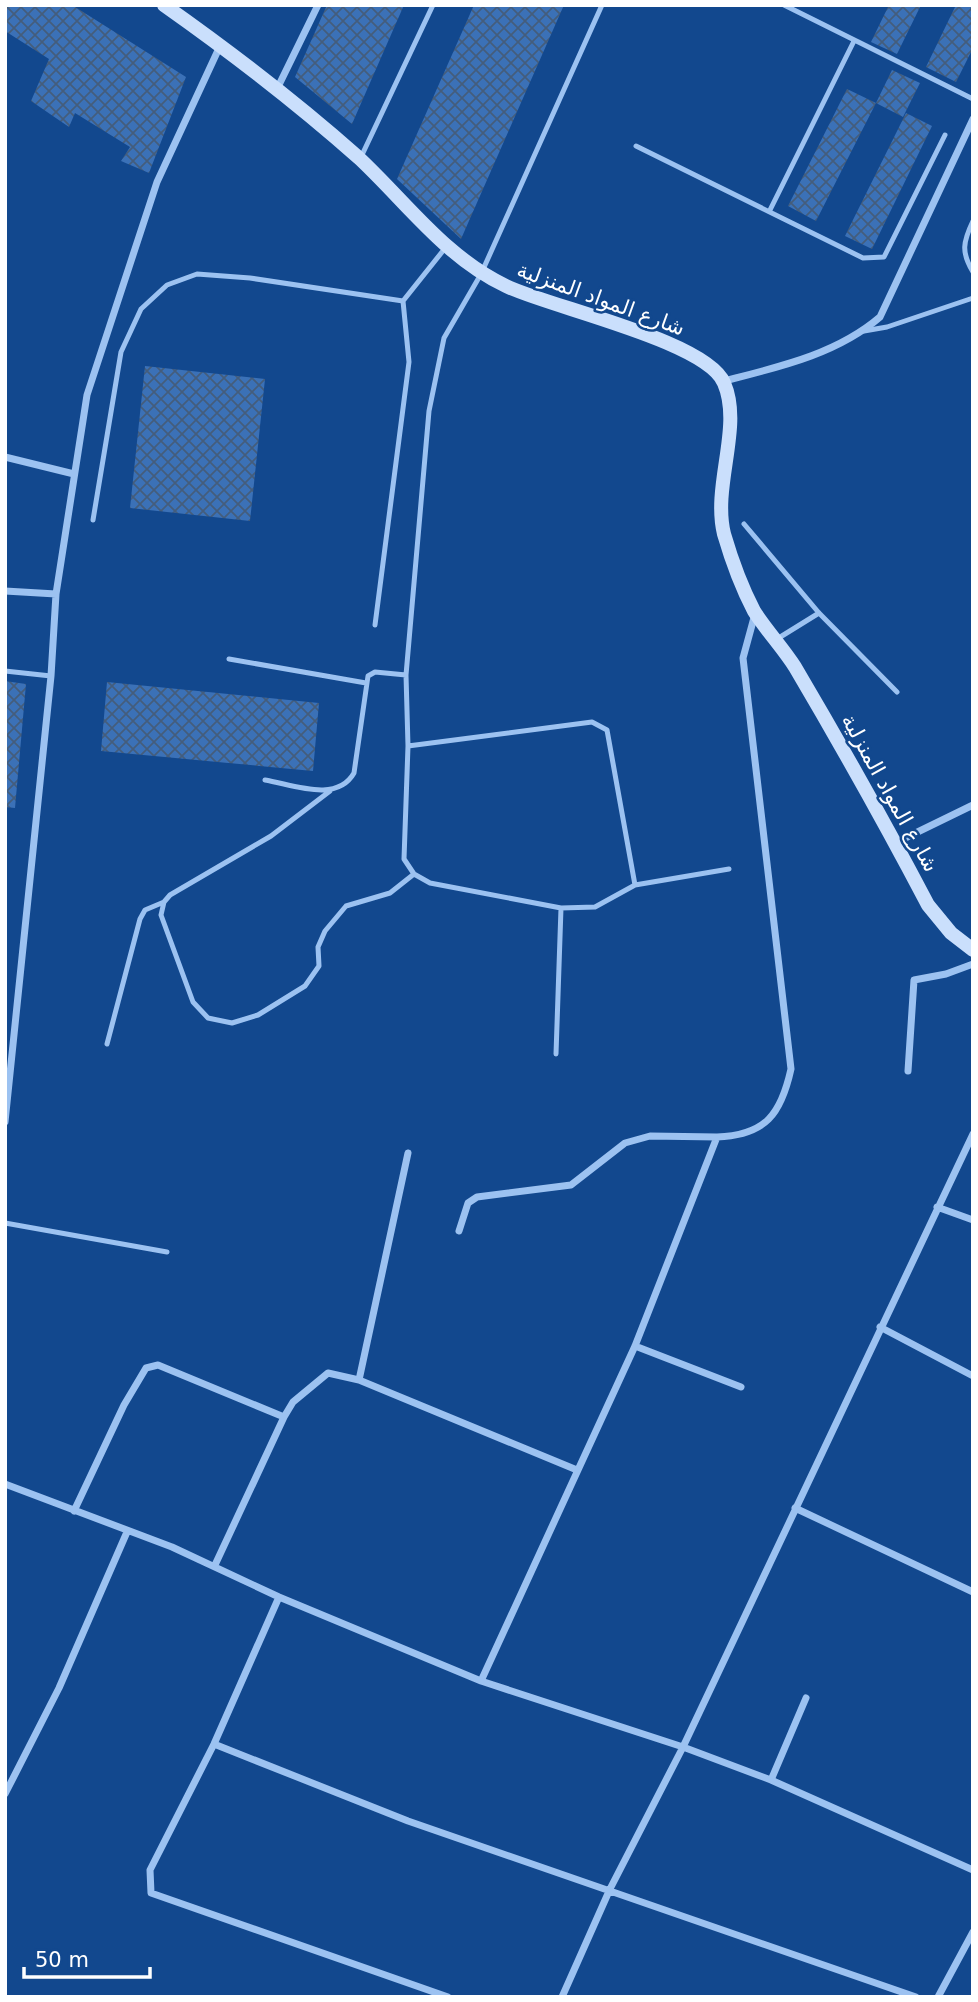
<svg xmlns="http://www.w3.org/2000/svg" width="978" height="2002" font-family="'DejaVu Sans','Noto Naskh Arabic',sans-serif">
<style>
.building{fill:url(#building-cross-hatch)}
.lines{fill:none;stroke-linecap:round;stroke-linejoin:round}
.lane{stroke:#9cc2f1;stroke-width:5}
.street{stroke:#9cc2f1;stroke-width:7}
.secondary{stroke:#cadffc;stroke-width:14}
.labels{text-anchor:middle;stroke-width:5;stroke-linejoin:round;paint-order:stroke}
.street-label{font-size:21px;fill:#fff;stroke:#12488e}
</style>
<defs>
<pattern id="building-cross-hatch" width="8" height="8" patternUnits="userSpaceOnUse" patternTransform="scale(1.75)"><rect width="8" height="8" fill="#3b71b7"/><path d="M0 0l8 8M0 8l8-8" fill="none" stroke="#445d7c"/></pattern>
</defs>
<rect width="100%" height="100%" fill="#12488e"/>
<path class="building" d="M5,5H72L186,77L149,173L121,161L130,147L75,113L69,127L31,101L49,59L5,31Z
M327,5H404L352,124L295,77Z
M474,5H564L461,239L397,179Z
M889,5H921L897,54L871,42Z
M956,5H973V48L956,82L926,67Z
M892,70L920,83L903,117L876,103Z
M847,89L876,103L816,221L788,206Z
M906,113L932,126L872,249L845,236Z
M145,366L265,379L250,521L130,508Z
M5,681L26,684L15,808L5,807Z
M107,682L319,703L313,771L101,751Z"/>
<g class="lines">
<path class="lane" d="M602,5L481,274L444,338L429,411L406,675L408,746L404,859L414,874L430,883L561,908L595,907L635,885L729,869
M784,5L973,99
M636,146L863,258L884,257L945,135
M361,157L433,5
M770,210L854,41
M973,221C963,242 961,252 973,272
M864,331L887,327L973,298
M93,520L121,352L141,309L167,285L197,274L250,278L403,301
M744,524L819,613L897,692
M375,625L409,362L403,301L446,247
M777,639L819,613
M229,659L366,683
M5,671L51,676
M408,746L592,722L607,730L635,885
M265,780C294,785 337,803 354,773L368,676L375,672L406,675
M330,791L271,836L170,895L164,902L161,915L193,1002L208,1018L232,1023L258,1015L305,986L319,966L318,947L325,931L346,906L390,893L414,874
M107,1044L140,919L145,910L164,902
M556,1054L561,908
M5,1223L167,1252"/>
<path class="street" d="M277,89L318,5
M724,381C779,367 837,354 880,317L973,119
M5,457L74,474
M5,591L56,594
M895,843L973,805
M908,1071L914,980L946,974L973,964
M5,1122L51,676L56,594L87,395L157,182L220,46
M937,1207L973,1220
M459,1231L468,1203L477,1197L571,1185L625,1143L650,1136L717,1137
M880,1327L973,1376
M635,1346L741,1387
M359,1380L408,1153
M5,1484L172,1547L279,1597L481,1681L635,1346L717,1137C766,1135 781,1114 791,1069L743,658L755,614
M795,1508L973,1592
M74,1511L124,1405L146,1368L158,1365L284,1417
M215,1565L284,1417L293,1402L328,1373L359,1380L577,1470
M279,1597L214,1744L150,1870L151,1893L448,1997
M481,1681L683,1747L771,1780L973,1870
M214,1744L408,1821L916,1997
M771,1780L806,1698
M5,1794L59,1688L127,1532
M562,1997L610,1889L683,1747L973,1134
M938,1997L973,1932"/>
<path class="secondary" d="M164,5C232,53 297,103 359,158C407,203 445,257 506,286C549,307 707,341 724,383C743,427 712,485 724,534C731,558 742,588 754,611C766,630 783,648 795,667C841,745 886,825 928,905L951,933L973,950"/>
</g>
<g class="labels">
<g class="street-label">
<text transform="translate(601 299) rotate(20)" y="7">شارع المواد المنزلية</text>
<text transform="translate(890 793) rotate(61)" y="7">شارع المواد المنزلية</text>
</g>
</g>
<rect width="978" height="2002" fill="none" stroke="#ffffff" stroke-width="14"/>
<path d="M24 1967v10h126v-10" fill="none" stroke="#ffffff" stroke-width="3.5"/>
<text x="35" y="1967" font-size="21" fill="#ffffff" stroke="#12488e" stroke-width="5" paint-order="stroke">50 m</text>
</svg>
